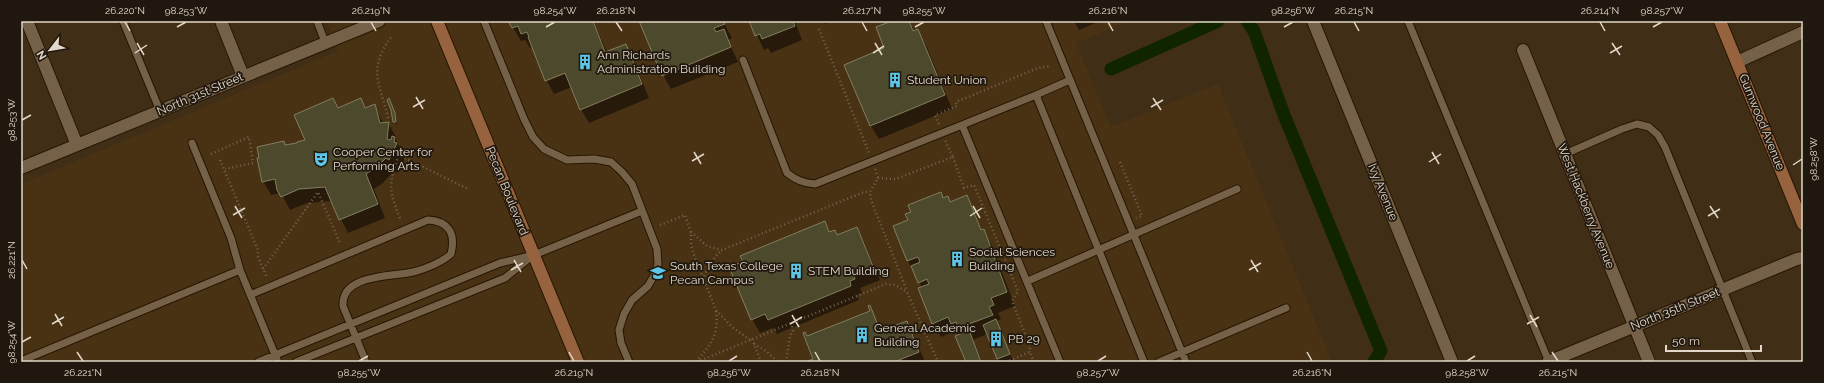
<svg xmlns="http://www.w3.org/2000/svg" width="1824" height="383" font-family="Raleway,sans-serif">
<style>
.built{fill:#493214}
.shadow{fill:#0007}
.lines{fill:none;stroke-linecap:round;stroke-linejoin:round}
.canal{stroke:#112400;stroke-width:13}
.building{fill:#4c492c;stroke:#827e5f}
.lane-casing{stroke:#271601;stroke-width:9}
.street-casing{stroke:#271601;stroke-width:14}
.secondary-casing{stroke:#271601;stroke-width:14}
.path{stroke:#736450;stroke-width:2.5;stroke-dasharray:1 3;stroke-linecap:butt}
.lane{stroke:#756148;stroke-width:7}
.street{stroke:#756148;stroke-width:12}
.secondary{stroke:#97623e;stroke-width:12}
.ticks{fill:none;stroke:#e2d7c9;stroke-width:1.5}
.labels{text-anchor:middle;stroke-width:3.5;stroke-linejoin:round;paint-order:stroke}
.poi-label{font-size:12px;fill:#e2d7c9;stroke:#20180e;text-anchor:start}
.street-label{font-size:12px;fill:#e2d7c9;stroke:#20180e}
.neatline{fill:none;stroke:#e2d7c9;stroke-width:1.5}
.ticks-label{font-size:10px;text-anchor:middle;fill:#e2d7c9}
</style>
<rect width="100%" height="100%" fill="#402e17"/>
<path class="built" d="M327,21H1129L1076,43L1111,127L1218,84L1332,362H21V184L338,51Z"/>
<path class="shadow" d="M509,21H593L607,52L625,45L633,59L649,98L589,123L581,109L572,87L554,94L547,81L570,72L569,70L546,79V81L532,47L530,48L525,40L521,41Z
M642,21H723L732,38L728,40L738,62L671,89L663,75Z
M750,21H795L802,40L771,53L768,48L764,50Z
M823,21H832L825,24Z
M894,21H909L915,32L918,31L926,45L952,109L879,139L871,126L886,49Z
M1074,21H1100L1079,30Z
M333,99L338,109L360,99L366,109L374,105L383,123H388L396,137V140L405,158L397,173L394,171L383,183L374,189L385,218L348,233L332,201L307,203L290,210L281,193L271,195L263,181L285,146L298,144L306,141Z
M391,103L396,117L397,125L394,121Z
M940,193L944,199L950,203L966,197L974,211L982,231L991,244L1015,306L998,313L1001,319L997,321L1013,361L999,362L987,334L973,340L982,362H967L956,331L941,337L933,323L920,283L932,278L931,277L919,281V283L908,261L894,227L909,221L912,212Z
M825,223L830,233L837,236L856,228L864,242L880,280L860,288L862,293L857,295L859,300L777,334L773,328L760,333L752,319L744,262Z
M869,307L882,332L906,322L914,336L925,362H808L815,359L807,337L871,311Z"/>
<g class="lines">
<path class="canal" d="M1247,21L1254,31L1284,115L1381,351L1374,362
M1111,69L1218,21"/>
</g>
<path class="building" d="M508,21H593L605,52L626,44L642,84L580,110L565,73L545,81L528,37H529L527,32L521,34L518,26L512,28Z
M639,21H723L725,24L714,28L716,32L724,29L731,47L662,76Z
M749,21H793L795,26L762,39L760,34L755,36Z
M892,21H909L913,31L918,29L945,95L870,126L844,65L884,48L876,27Z
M333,98L338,108L361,98L365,108L375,104L380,123L389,122L387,139L391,140L392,136L395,137L394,142L397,143L389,160L386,158L379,165L366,174L378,204L339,220L325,187L299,189L281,197L277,190L275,179L262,182L257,158H259L257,147L284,141L285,145L297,143V142L305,140L294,115Z
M389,98L395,113L396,122H393L391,110L387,100Z
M941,192L943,198L948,196L950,202L967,195L981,230L984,229L1007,292L991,298L994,305L989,307L993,315L958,328L956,322L951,324L948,317L932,324L918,288L929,284L927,279L918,283L911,266L920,262L918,257L907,261L893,226L908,220L905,214L911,212L908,205Z
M825,221L829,232L835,230L837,235L857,227L873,266L853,274L855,279L850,281L851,286L768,320L765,314L751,320L729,267L743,262L740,256Z
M870,305L880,331L907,321L919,352L894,362H805L813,359L803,333L805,332L807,336L870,311L868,306Z
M996,319L1010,354L997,359L983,325Z
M969,330L981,362H966L955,336Z"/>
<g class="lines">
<g class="lane-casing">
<path id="lane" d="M123,21L160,111
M317,21L325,42
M484,21L524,119L533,137L544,149L567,160L594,159L611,162L622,172L632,184L657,249L658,264L655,274L648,286L632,300L624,314L619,330L621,343L629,362
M1046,21L1186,362
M1408,21L1549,362
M743,60L787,173C796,180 803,183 815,184L962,125
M1036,95L1070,80
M192,143L231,238L240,270L278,362
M1565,154L1622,129L1637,124L1649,127L1658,135L1665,147L1752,362
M1028,281L1237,189
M250,295L428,220C449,221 456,234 451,254C442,262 426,269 413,272C391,277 341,274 343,306L366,362
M21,361L240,270
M258,362L500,263L534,255L642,211
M296,362L505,278L532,256
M1060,362L962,125L1036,95L1144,362
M1159,362L1286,308"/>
</g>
<g class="street-casing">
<path id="street" d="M27,21L77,145
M221,21L243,76
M1313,21L1452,362
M1523,50L1649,362
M1737,62L1803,32
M21,168L379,21
M1548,362L1797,259L1803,258"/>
</g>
<g class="secondary-casing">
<path id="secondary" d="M437,21L578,362
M1720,21L1803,224"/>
</g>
<path class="path" d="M819,29L869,153
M388,118C380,83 367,71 391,37
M939,124L935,115L957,106L956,102L1038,68L1051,66
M211,154L249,137L253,163L225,169
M953,157L964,188L974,185L1018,291L1012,301L1030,346V352
M220,160L258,250V257L267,278
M1120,162L1142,216L1136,218
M875,169L878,178L870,192L871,200L907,291
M878,178L896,179L953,157L945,140
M400,218C388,190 389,182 399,155L468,189
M660,225L685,215L691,232V245L695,258L716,310L732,327L750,340
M691,232L707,246L722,250L864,192H870
M263,269L318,192L340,243
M703,280C707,268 712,259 721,251
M752,339L761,362
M754,344L766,351L778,362
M696,362C711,344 719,335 716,311
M697,362L886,284L895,285L907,292L938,362
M786,362L790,336L793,331L791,323
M1006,362L1030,352L1034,362"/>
<use href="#lane" class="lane"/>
<use href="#street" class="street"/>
<use href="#secondary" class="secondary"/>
</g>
<path class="ticks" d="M125,22L130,31M371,22L376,31M616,22L622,31M862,22L867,31M1108,22L1113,31M1354,22L1359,31M1600,22L1605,31M177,27L186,22M546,27L555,22M915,27L924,22M1284,27L1293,22M1653,27L1662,22M137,43L144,55M875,43L882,55M1612,43L1620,55M135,53L147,45M873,53L884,46M1610,53L1622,46M416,97L423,109M1153,98L1161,110M413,107L425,100M1151,107L1163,100M22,120L31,115M694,152L701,164M1432,152L1439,164M692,161L704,154M1429,162L1441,154M1793,165L1802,159M235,206L242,218M973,206L980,218M1710,206L1718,218M233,215L245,208M970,216L982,208M1708,216L1720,209M22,260L27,269M514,260L521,272M1251,260L1258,272M511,270L523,263M1249,270L1261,263M55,314L62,326M792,315L799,327M1530,315L1537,327M52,324L64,317M790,324L802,317M1527,324L1539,317M22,342L31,337M77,352L83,361M569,352L574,361M815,352L820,361M1307,352L1312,361M1552,352L1558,361M359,361L368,356M729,361L737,356M1098,361L1106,356M1467,361L1475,356"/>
<defs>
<g id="building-bare" transform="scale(1.2)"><path d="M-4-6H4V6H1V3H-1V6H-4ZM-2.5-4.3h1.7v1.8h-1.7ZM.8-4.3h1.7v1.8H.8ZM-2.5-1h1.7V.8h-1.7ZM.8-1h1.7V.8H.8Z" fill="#5cc7e8" stroke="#20180e" stroke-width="2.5" paint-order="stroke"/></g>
<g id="theatre-bare" transform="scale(1.2)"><path d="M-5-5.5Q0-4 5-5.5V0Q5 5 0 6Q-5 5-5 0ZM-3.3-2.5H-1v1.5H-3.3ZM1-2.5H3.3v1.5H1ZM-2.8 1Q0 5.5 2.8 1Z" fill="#5cc7e8" stroke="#20180e" stroke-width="2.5" paint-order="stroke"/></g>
<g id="university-bare" transform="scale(1.2)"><path d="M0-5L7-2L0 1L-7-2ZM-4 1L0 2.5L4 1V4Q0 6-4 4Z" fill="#5cc7e8" stroke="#20180e" stroke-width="2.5" paint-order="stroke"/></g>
</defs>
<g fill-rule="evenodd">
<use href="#building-bare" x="585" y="62"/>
<use href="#building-bare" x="895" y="80"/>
<use href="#theatre-bare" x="321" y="159"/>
<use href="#building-bare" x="957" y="259"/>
<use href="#building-bare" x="796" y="271"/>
<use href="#university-bare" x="658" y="273"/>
<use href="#building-bare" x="862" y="335"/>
<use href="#building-bare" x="996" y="339"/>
</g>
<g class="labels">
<g class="poi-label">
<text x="597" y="59">Ann Richards<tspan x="597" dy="14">Administration Building</tspan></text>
<text x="907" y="84">Student Union</text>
<text x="333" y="156">Cooper Center for<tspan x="333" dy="14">Performing Arts</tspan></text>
<text x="969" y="256">Social Sciences<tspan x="969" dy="14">Building</tspan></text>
<text x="670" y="270">South Texas College<tspan x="670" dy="14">Pecan Campus</tspan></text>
<text x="808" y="275">STEM Building</text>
<text x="874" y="332">General Academic<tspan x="874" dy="14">Building</tspan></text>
<text x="1008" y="343">PB 29</text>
</g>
<g class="street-label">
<text transform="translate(200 94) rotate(-23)" y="4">North 31st Street</text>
<text transform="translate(1762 122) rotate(68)" y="4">Gumwood Avenue</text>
<text transform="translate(507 191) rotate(68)" y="4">Pecan Boulevard</text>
<text transform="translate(1383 192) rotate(68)" y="4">Ivy Avenue</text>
<text transform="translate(1586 206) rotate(68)" y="4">West Hackberry Avenue</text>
<text transform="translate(1675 309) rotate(-22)" y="4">North 35th Street</text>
</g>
</g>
<rect width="1824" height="383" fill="none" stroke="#20180e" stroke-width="44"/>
<g transform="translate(50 50) rotate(239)" stroke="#20180e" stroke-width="3" paint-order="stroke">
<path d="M0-3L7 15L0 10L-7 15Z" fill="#e2d7c9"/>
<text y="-6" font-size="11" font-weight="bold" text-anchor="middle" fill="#e2d7c9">N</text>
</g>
<path d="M1666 345v6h95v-6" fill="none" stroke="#e2d7c9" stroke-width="2"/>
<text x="1672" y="345" font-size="12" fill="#e2d7c9" stroke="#20180e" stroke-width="3" paint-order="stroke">50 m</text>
<rect x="22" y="22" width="1780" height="339" class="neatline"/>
<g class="ticks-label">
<text x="125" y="14">26.220°N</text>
<text x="186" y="14">98.253°W</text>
<text x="371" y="14">26.219°N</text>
<text x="555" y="14">98.254°W</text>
<text x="616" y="14">26.218°N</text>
<text x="862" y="14">26.217°N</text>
<text x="924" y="14">98.255°W</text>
<text x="1108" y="14">26.216°N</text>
<text x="1293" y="14">98.256°W</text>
<text x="1354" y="14">26.215°N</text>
<text x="1600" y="14">26.214°N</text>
<text x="1662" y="14">98.257°W</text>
<text transform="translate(11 120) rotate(-90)" y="4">98.253°W</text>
<text transform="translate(1813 159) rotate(-90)" y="4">98.258°W</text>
<text transform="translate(11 260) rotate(-90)" y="4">26.221°N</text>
<text transform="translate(11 342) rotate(-90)" y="4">98.254°W</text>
<text x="83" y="376">26.221°N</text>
<text x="359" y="376">98.255°W</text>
<text x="574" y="376">26.219°N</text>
<text x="729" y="376">98.256°W</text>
<text x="820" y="376">26.218°N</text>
<text x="1098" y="376">98.257°W</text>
<text x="1312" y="376">26.216°N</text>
<text x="1467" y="376">98.258°W</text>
<text x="1558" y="376">26.215°N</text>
</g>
</svg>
